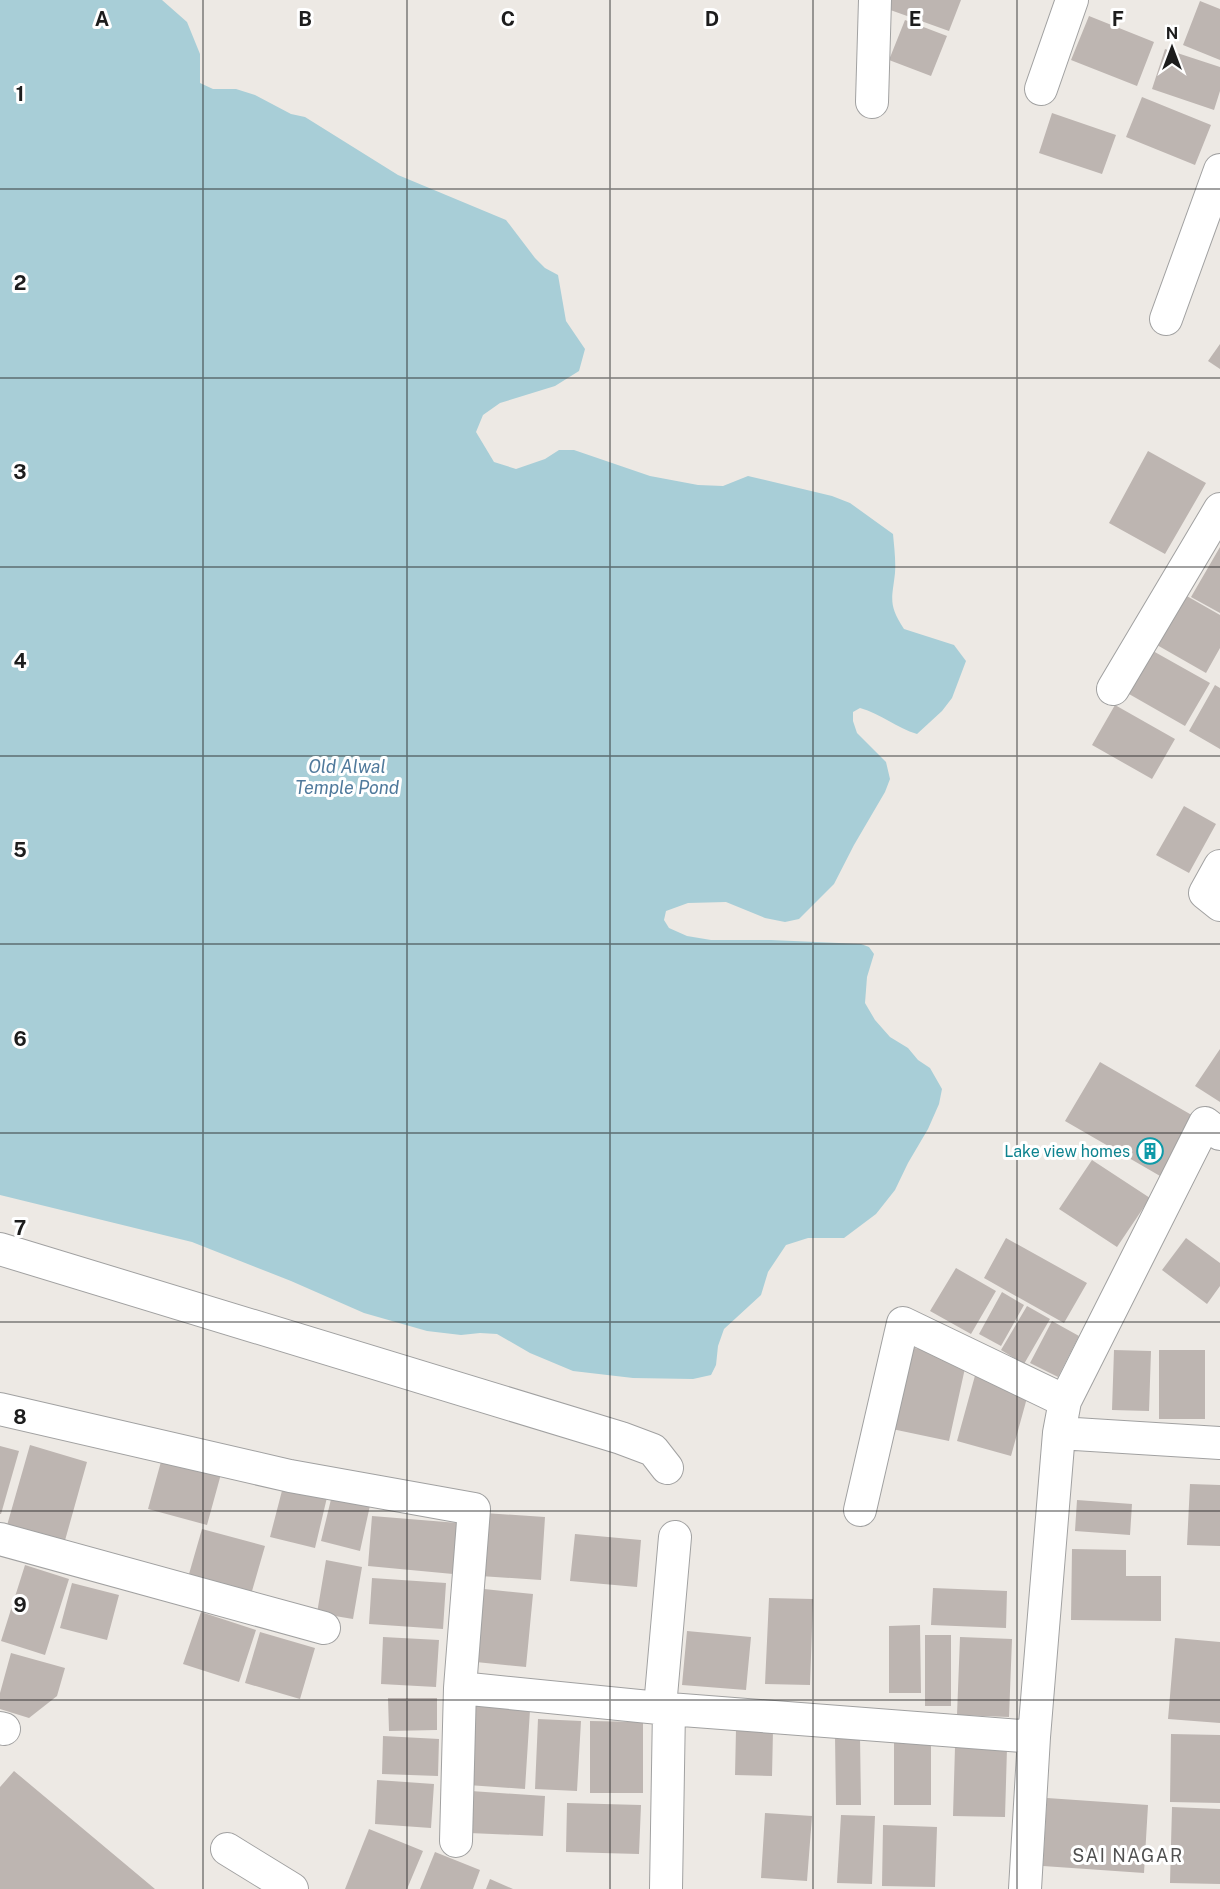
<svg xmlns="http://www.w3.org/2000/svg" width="1220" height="1889" font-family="'Public Sans',sans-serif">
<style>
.water{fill:#a8ced7}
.building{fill:#bdb5b1}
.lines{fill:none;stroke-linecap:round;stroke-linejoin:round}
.street-casing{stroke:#a1a1a1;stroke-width:34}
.street{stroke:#fff;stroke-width:32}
.grid{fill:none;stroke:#1d1d1d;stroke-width:1.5;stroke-opacity:0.55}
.labels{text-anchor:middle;stroke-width:6;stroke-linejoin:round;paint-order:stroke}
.culture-label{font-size:16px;fill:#0d838f;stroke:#fff;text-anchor:end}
.water-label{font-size:18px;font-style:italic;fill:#507a9c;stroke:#fff}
.neighbourhood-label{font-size:18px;letter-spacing:1.5px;fill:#505050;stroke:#fff}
.grid-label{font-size:20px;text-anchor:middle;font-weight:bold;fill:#1d1d1d;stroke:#fff;stroke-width:6;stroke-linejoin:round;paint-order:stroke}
</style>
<rect width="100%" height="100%" fill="#ede9e4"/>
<path class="water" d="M0,0H162L187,22L200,54V83L213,89H236L255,95L291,114L305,117L398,175L506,220L535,258L545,268L558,275L566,321L585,349L579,371L555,386L500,403L483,415L476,432L494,462L516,469L545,459L559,450H574L650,476L698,485L723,486L748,476L832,496L850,503L893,534C894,546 896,560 895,573C892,600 888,604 904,629L954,645L966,661L952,698L942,711L917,734C897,728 881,714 860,708L853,712V721L857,733L886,762L890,779L885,792L854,845L834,884L799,919L785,922L765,918L726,902L688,903L666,911L664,920L669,928L687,936L711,940H771L861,944L869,947L874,954L867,977L865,1003L875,1020L890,1037L908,1048L918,1060L930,1068L942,1089L939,1104L928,1129L908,1163L895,1190L876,1214L844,1238H808L786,1245L768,1272L761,1295L724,1329L718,1346L716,1365L711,1375L693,1379L633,1378L573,1371L530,1353L497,1334L480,1333L461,1335L427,1331L364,1313L291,1281L192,1242L0,1195Z"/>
<path class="building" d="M885,0H961L949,31L882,7Z
M1200,1L1220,9V60L1183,45Z
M1089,16L1154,42L1137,86L1071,60Z
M905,20L947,36L931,76L889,60Z
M1165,49L1220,67V91L1214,110L1152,89Z
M1142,97L1211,125L1195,165L1126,137Z
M1052,113L1116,135L1102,174L1039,153Z
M1220,344V369L1208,361Z
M1148,451L1206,483L1165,554L1109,523Z
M1220,547V613L1191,597Z
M1185,595L1220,615V648L1206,673L1157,645Z
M1153,651L1210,683L1185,726L1129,694Z
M1215,685L1220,688V749L1189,731Z
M1115,705L1175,739L1152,779L1092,745Z
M1184,806L1216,824L1189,873L1156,855Z
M1220,1049V1102L1195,1086Z
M1100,1062L1202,1121L1167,1180L1065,1121Z
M1092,1160L1150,1198L1117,1247L1059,1209Z
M1006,1238L1087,1283L1064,1323L984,1278Z
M1186,1238L1220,1263V1286L1207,1304L1162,1270Z
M956,1268L996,1291L971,1334L930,1311Z
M1002,1292L1024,1305L1001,1346L979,1334Z
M1027,1306L1050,1319L1024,1364L1001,1350Z
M1052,1321L1079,1336L1058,1377L1030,1363Z
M910,1347L967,1359L949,1441L892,1429Z
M1114,1350L1151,1351L1149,1411L1112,1410Z
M1159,1350H1205V1419H1159Z
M976,1372L1030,1387L1011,1456L957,1441Z
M30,1445L87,1462L64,1544L6,1529Z
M0,1446L19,1451L1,1514H0Z
M162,1458L221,1474L207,1525L148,1509Z
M285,1479L329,1489L315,1548L270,1537Z
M1190,1484L1220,1485V1546L1187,1545Z
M333,1491L371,1501L360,1551L321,1541Z
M1077,1500L1132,1504L1130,1535L1075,1531Z
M484,1513L545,1517L541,1580L480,1576Z
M372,1516L458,1523L453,1574L368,1566Z
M202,1529L265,1546L250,1598L187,1581Z
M575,1534L641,1540L637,1587L570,1581Z
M1072,1549L1126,1550V1576H1161V1621L1071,1620Z
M326,1560L362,1567L353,1619L317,1613Z
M25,1565L69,1579L45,1655L1,1641Z
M372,1578L446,1583L443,1629L369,1624Z
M72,1583L119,1595L107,1640L60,1628Z
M933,1588L1007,1591L1006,1628L931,1625Z
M484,1589L533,1594L526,1667L476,1662Z
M769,1598L813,1599L810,1685L765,1684Z
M201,1612L256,1630L239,1682L183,1664Z
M920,1625L921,1693H889V1626Z
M687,1631L751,1637L746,1690L682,1685Z
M260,1632L315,1648L300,1699L245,1683Z
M925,1635H951V1706H925Z
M383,1637L439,1640L436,1687L381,1684Z
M960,1637L1012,1639L1009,1717L957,1715Z
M1175,1638L1220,1642V1723L1168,1719Z
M11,1653L65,1668L57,1696L29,1718L0,1709V1693Z
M388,1698H437V1730L389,1731Z
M473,1706L530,1710L525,1789L468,1785Z
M538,1719L581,1721L577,1791L535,1789Z
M590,1721L643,1722V1793H590Z
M736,1729L773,1730L772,1776L735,1775Z
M1171,1734L1220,1735V1803L1170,1802Z
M383,1736L439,1739L438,1776L382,1774Z
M835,1736H860L861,1805H836Z
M894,1742H931V1805H894Z
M955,1747L1007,1748L1005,1817L953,1816Z
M14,1771L155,1889H0V1787Z
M377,1780L434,1784L431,1828L375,1824Z
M471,1791L545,1796L543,1836L469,1833Z
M1047,1798L1148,1805L1144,1873L1043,1866Z
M567,1803L641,1805L639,1854L566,1852Z
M1172,1807L1220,1809V1884L1170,1883Z
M765,1813L812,1816L807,1881L761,1878Z
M841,1815L875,1816L872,1884L837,1883Z
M883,1825L937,1827L935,1887L882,1886Z
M369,1829L423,1851L407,1889H345Z
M435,1852L480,1870L473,1889H420Z
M490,1879L513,1889H486Z"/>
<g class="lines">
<g class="street-casing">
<path id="street" d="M1041,89L1072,0
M872,102L875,0
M1166,319L1220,170
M1113,689L1220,509
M1220,866L1205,893L1220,905
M0,1249L621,1438L653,1450L667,1468
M0,1409L290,1476L474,1509L460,1688L456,1841
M1059,1433L1220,1443
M860,1510L903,1323L1065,1401
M0,1539L324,1628
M460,1688L669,1709L1034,1737
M660,1707L675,1537
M0,1728L4,1729
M227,1849L292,1889
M666,1889L669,1709
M1025,1889L1034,1737L1059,1433L1065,1401L1205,1123L1220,1134"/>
</g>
<use href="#street" class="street"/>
</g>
<path class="grid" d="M203,0V1889M407,0V1889M610,0V1889M813,0V1889M1017,0V1889M0,189H1220M0,378H1220M0,567H1220M0,756H1220M0,944H1220M0,1133H1220M0,1322H1220M0,1511H1220M0,1700H1220"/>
<defs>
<g id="building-ring" transform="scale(1.35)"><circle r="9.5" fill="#fff" stroke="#0f9aa8" stroke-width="1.5"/><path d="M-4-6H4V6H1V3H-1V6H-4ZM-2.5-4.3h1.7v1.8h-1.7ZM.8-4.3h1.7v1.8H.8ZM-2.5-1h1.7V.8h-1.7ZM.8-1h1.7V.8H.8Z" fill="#0f9aa8"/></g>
</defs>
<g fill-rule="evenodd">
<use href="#building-ring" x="1150" y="1151"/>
</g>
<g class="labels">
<g class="culture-label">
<text x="1130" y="1157">Lake view homes</text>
</g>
<g class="water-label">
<text x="347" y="773">Old Alwal<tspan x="347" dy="21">Temple Pond</tspan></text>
</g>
<g class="neighbourhood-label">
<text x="1128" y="1862">SAI NAGAR</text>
</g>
</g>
<g class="grid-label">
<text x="102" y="26">A</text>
<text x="305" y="26">B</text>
<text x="508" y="26">C</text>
<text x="712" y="26">D</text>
<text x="915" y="26">E</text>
<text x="1118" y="26">F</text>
<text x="20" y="101">1</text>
<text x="20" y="290">2</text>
<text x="20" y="479">3</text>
<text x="20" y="668">4</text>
<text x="20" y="857">5</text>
<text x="20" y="1046">6</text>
<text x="20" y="1235">7</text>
<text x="20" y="1424">8</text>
<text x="20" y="1612">9</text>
</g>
<g transform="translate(1172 48)" stroke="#ffffff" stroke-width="4.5" paint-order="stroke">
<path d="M0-4.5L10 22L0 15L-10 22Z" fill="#1d1d1d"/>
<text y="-9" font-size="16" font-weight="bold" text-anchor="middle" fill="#1d1d1d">N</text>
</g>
</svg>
